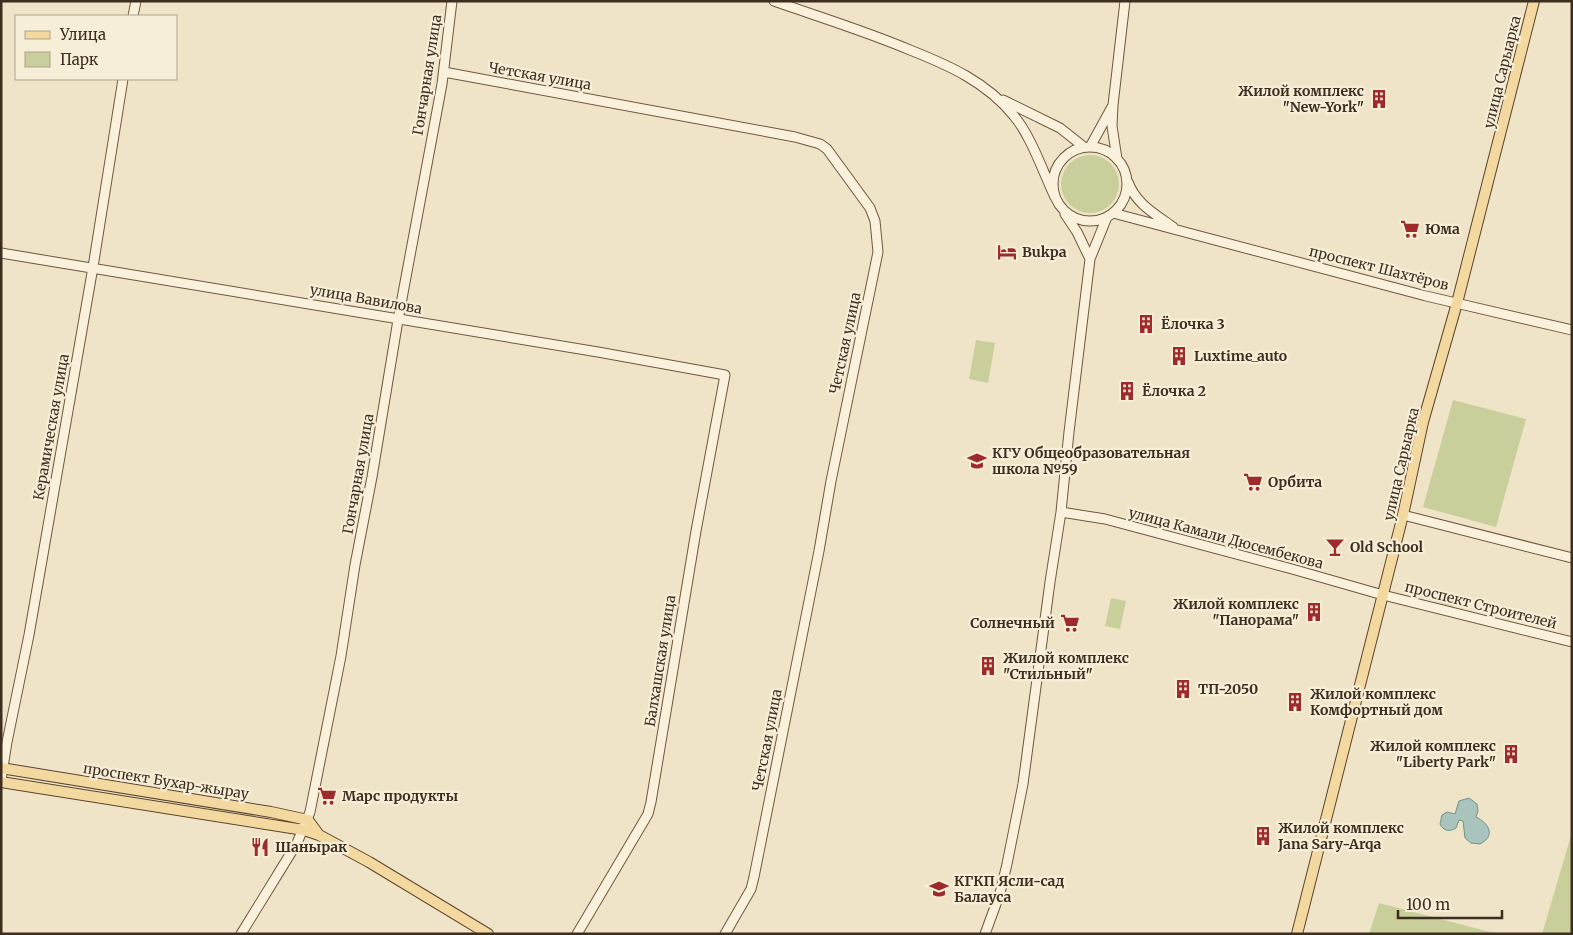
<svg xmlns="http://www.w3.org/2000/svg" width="1573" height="935" font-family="Merriweather,serif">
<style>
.green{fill:#c9cf9b}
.water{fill:#a9c4bc;stroke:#6f938a}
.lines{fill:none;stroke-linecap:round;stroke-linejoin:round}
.secondary-casing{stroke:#6f573f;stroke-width:11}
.primary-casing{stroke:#5b4430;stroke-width:12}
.secondary{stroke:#faf1dc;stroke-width:9}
.primary{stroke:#f3d9a0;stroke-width:10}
.labels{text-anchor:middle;stroke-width:4.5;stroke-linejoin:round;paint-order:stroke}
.street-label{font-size:14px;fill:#3d2e20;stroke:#f7eed8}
.poi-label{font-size:14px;font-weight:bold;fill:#3d2e20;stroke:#f7eed8;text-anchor:start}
</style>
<rect width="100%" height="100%" fill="#f0e4c8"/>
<path class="green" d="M1061 184a29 29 0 1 1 58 0a29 29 0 1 1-58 0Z
M976,340L995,343L988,383L969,379Z
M1453,400L1526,419L1496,527L1423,507Z
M1438,591L1456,594L1455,605L1452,607L1434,601L1435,594Z
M1111,598L1126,601L1120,629L1105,626Z
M1572,832V934H1542Z
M1379,903L1498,934H1369Z"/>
<path class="water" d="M1469,798L1477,804L1478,811L1476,817C1489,823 1496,836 1480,844L1471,843L1465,838L1463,821L1459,820L1456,828C1450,832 1443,831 1440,824L1442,815L1447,812L1455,814L1459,801Z"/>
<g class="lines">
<g class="secondary-casing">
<path id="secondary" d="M774,1C819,17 865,31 910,50C948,65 987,82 1014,116C1031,136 1043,172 1055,197
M133,16L136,1
M444,72L795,137L820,144L827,149L870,208L875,221L878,252L831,481L819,551L754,877L751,889L725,934
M1003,100L1060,128L1084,147
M1090,147L1112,107
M1053 184a37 37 0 1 1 74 0a37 37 0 1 1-74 0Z
M1117,159L1112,126L1113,105L1125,1
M1128,182C1136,204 1155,214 1173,227
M1113,213L1426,296L1572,330
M1065,214L1077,232L1090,259
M1,253L598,352L725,375L696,531L651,802L648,814L577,934
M1061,512L1105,519L1292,569L1383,595L1572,642
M1403,515L1572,558
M1,780L7,742L29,635L93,267L123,79
M241,934L297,843L310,812L341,656L355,565L372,477L398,320L442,84L452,1
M985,934L1000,893L1007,864L1023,784L1050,582L1061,512L1069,432L1090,259L1107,217"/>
</g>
<g class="primary-casing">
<path id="primary" d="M1,768L271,812L308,820L319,835
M1,782L304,830L319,835L369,862L488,934
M1297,934L1403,515L1423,422L1457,303L1534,1"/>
</g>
<use href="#secondary" class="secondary"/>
<use href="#primary" class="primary"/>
</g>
<defs>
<g id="building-bare" transform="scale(1.5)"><path d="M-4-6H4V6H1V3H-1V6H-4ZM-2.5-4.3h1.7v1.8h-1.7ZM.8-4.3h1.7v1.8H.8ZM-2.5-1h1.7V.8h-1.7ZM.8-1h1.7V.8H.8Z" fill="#9e2a2b" stroke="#f7eed8" stroke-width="2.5" paint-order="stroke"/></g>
<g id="supermarket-bare" transform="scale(1.5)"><path d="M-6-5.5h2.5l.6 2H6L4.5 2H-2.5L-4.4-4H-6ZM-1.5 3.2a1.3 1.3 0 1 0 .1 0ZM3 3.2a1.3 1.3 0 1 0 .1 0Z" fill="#9e2a2b" stroke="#f7eed8" stroke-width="2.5" paint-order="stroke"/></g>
<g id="hotel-bare" transform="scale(1.5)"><path d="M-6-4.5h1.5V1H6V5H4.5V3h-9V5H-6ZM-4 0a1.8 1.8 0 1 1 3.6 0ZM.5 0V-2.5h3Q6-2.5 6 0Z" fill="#9e2a2b" stroke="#f7eed8" stroke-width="2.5" paint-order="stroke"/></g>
<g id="school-bare" transform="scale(1.5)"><path d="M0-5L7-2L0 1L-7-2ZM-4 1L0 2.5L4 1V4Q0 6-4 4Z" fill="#9e2a2b" stroke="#f7eed8" stroke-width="2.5" paint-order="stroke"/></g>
<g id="bar-bare" transform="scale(1.5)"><path d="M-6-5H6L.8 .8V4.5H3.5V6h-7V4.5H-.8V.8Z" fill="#9e2a2b" stroke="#f7eed8" stroke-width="2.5" paint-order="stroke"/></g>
<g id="restaurant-bare" transform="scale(1.5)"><path d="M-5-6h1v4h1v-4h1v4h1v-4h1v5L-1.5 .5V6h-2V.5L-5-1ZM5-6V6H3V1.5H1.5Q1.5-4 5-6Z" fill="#9e2a2b" stroke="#f7eed8" stroke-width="2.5" paint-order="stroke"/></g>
</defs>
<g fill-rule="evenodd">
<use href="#building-bare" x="1379" y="99"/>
<use href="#supermarket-bare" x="1410" y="229"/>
<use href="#hotel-bare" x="1007" y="252"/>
<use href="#building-bare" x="1146" y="324"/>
<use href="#building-bare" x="1179" y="356"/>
<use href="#building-bare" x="1127" y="391"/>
<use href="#school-bare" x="977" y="461"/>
<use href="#supermarket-bare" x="1253" y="482"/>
<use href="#bar-bare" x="1335" y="547"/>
<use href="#building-bare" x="1314" y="612"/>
<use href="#supermarket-bare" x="1070" y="623"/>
<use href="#building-bare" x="988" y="666"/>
<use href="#building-bare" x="1183" y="689"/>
<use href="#building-bare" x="1295" y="702"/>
<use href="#building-bare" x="1511" y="754"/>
<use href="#supermarket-bare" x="327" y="796"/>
<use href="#building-bare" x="1263" y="836"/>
<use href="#restaurant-bare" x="260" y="847"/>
<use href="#school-bare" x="939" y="889"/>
</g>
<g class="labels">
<g class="street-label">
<text transform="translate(1502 72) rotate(-76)" y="5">улица Сарыарка</text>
<text transform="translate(427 75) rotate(-81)" y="5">Гончарная улица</text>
<text transform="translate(540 76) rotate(10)" y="5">Четская улица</text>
<text transform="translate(1379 268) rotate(14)" y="5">проспект Шахтёров</text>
<text transform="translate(366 299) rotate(10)" y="5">улица Вавилова</text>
<text transform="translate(845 343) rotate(-78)" y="5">Четская улица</text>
<text transform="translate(51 427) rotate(-80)" y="5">Керамическая улица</text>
<text transform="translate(1401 464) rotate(-77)" y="5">улица Сарыарка</text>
<text transform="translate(358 474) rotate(-80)" y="5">Гончарная улица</text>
<text transform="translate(1226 538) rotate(15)" y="5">улица Камали Дюсембекова</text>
<text transform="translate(1481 605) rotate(14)" y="5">проспект Строителей</text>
<text transform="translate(660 661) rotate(-81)" y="5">Балхашская улица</text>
<text transform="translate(767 740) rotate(-79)" y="5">Четская улица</text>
<text transform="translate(166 781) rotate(9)" y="5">проспект Бухар-жырау</text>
</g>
<g class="poi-label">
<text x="1364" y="96" text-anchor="end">Жилой комплекс<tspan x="1364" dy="16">"New-York"</tspan></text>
<text x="1425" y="234">Юма</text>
<text x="1022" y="257">Bukpa</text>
<text x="1161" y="329">Ёлочка 3</text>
<text x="1194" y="361">Luxtime_auto</text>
<text x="1142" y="396">Ёлочка 2</text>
<text x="992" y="458">КГУ Общеобразовательная<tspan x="992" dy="16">школа №59</tspan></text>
<text x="1268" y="487">Орбита</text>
<text x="1350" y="552">Old School</text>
<text x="1299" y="609" text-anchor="end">Жилой комплекс<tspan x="1299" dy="16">"Панорама"</tspan></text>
<text x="1055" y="628" text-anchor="end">Солнечный</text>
<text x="1003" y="663">Жилой комплекс<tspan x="1003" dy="16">"Стильный"</tspan></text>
<text x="1198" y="694">ТП-2050</text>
<text x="1310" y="699">Жилой комплекс<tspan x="1310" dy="16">Комфортный дом</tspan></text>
<text x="1496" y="751" text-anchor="end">Жилой комплекс<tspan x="1496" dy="16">"Liberty Park"</tspan></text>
<text x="342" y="801">Марс продукты</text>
<text x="1278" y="833">Жилой комплекс<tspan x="1278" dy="16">Jana Sary-Arqa</tspan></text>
<text x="275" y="852">Шанырак</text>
<text x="954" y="886">КГКП Ясли-сад<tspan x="954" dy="16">Балауса</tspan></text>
</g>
</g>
<rect width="1573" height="935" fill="none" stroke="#3d2e20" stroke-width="5"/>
<rect x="15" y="15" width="162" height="65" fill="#f7eed8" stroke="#ada18e"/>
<rect x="25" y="31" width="25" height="8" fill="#f3d9a0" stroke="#ada18e"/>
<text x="60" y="40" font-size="15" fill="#3d2e20">Улица</text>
<rect x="25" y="52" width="25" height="15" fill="#c9cf9b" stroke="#ada18e"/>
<text x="60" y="65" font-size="15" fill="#3d2e20">Парк</text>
<path d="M1398 910v8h104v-8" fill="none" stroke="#3d2e20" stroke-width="2.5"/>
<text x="1406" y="910" font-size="15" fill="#3d2e20" stroke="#f7eed8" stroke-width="4" paint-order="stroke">100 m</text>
</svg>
